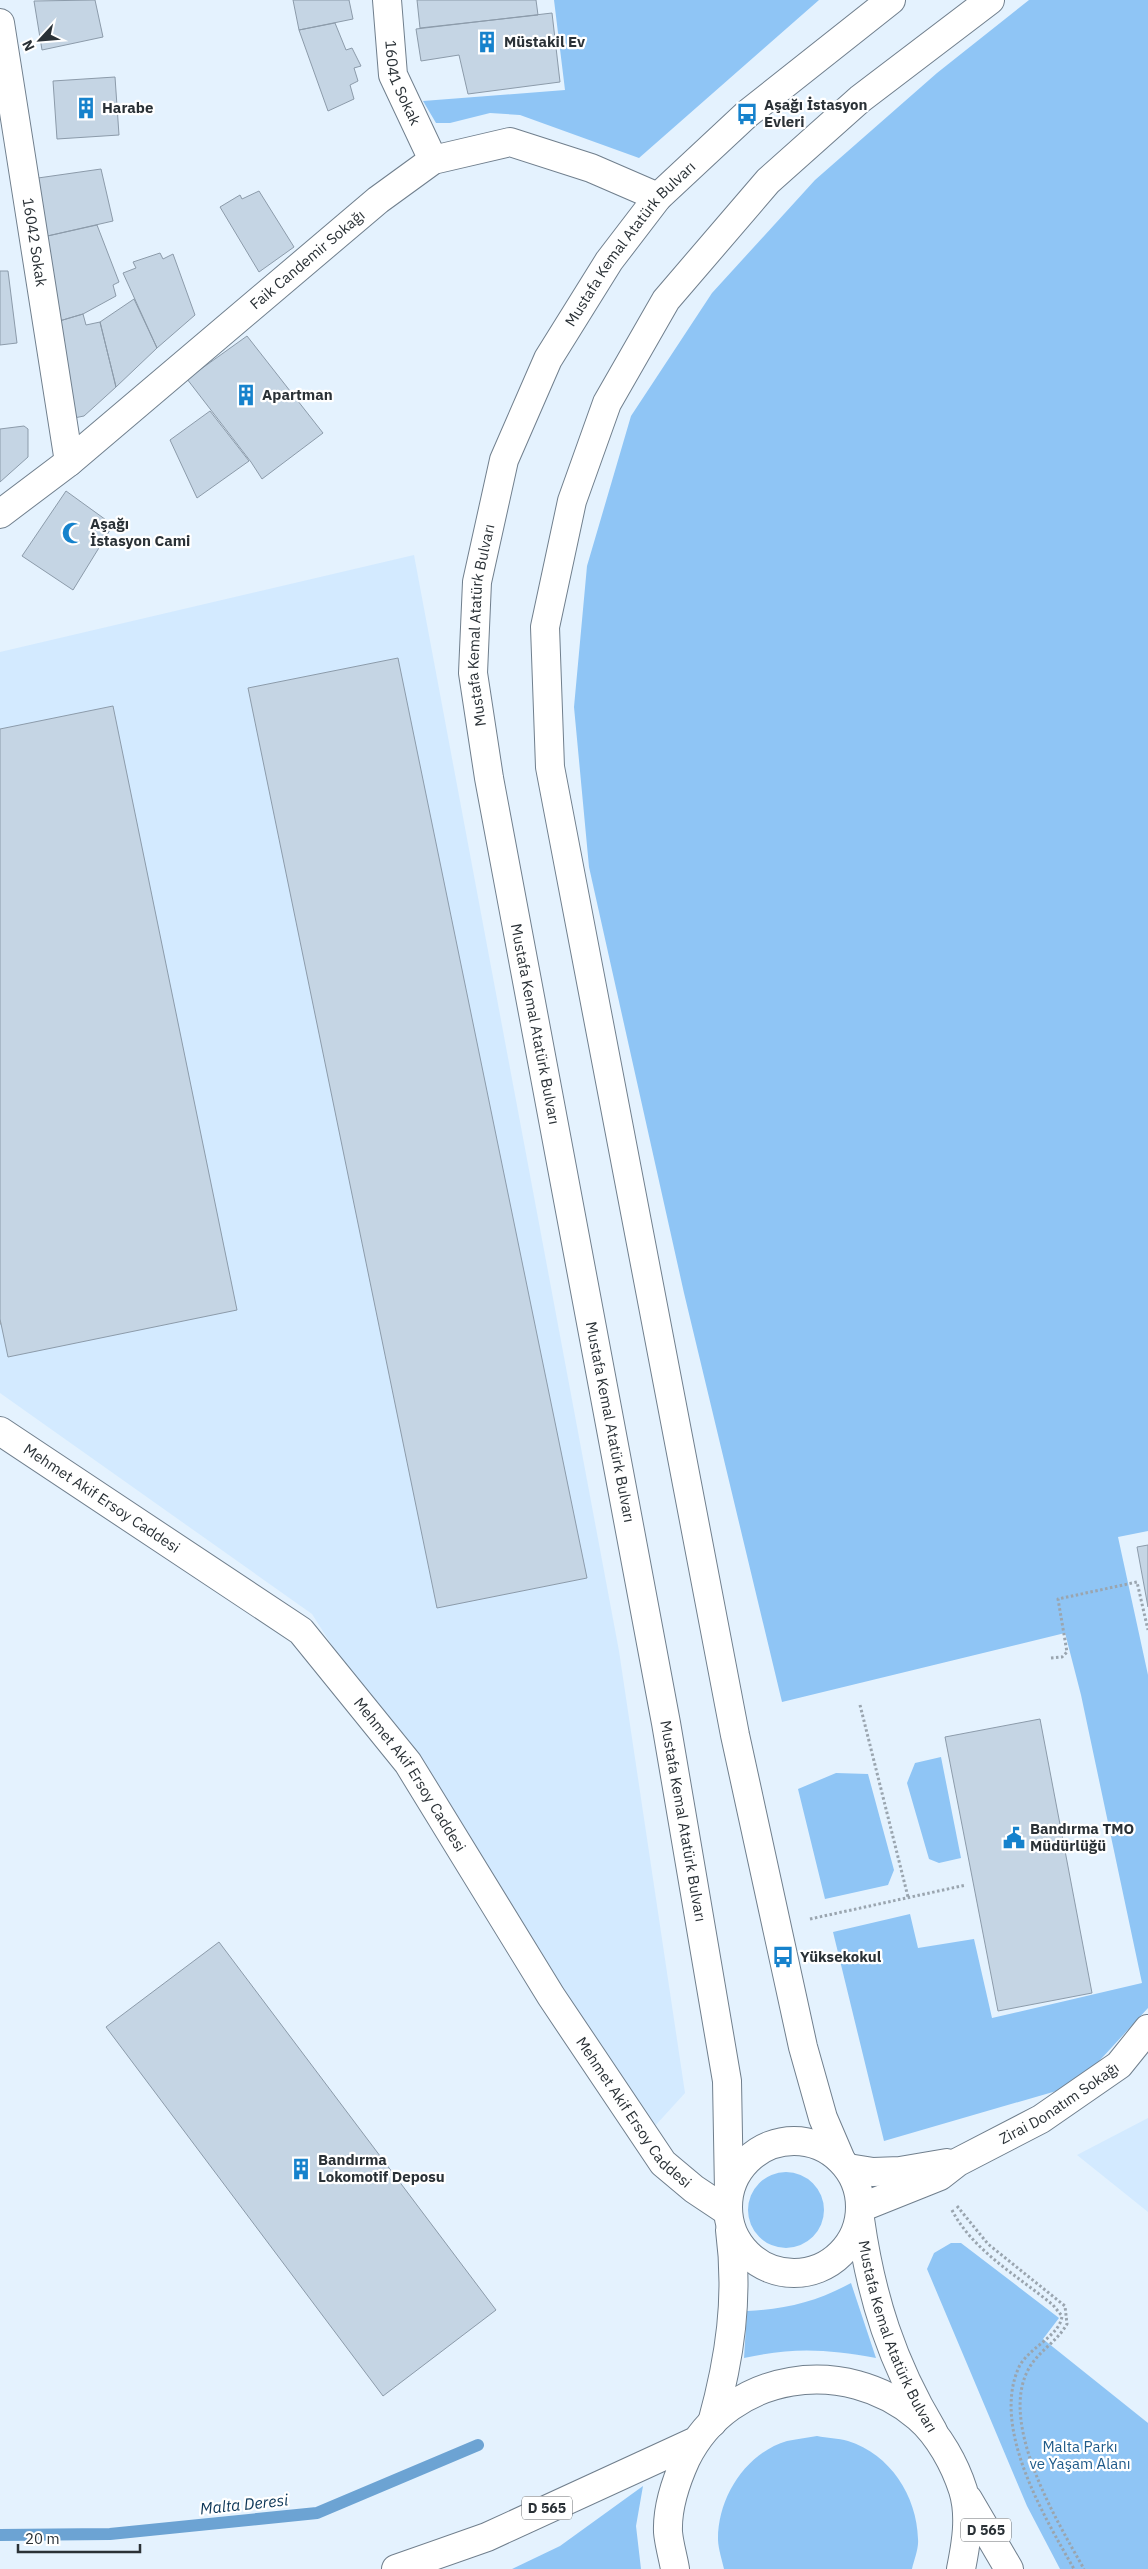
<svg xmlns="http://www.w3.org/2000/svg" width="1148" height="2569" font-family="'IBM Plex Sans',sans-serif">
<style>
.built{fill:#d3eaff}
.green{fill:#8fc5f5}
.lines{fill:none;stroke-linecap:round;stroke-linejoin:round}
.stream{stroke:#6ca3d3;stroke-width:12}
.building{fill:#c5d5e4;stroke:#8c9baa}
.minor-casing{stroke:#707f8d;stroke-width:30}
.secondary-casing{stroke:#707f8d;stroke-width:30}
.primary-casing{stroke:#707f8d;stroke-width:30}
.trunk-casing{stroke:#707f8d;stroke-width:30}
.path{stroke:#9aa5af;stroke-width:3;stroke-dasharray:2.5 2.5;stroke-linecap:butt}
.minor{stroke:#fff;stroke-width:28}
.secondary{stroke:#fff;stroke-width:28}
.primary{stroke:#fff;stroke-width:28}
.trunk{stroke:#fff;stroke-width:28}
.labels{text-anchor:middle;stroke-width:4.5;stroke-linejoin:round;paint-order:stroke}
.shield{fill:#fff;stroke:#6a6f72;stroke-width:1}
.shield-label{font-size:14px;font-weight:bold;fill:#2a3136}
.poi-label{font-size:15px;font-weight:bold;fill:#2a3136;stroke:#fff;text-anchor:start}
.street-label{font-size:15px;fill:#2a3136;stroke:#fff}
.park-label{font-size:15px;fill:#1e5a89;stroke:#fff}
.water-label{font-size:16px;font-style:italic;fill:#0d3758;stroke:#fff}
</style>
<rect width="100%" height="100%" fill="#e4f2fe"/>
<path class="built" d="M414,555L619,1651L685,2093L644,2138L312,1614L0,1393V652Z
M1148,2118V2212L1077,2155Z"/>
<path class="green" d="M554,0H819L639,158L520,115L490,113L450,123H436L423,101L565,90Z
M1029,0H1148V1531L1118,1537L1148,1675V2008L1077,2085L884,2141L833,1932L910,1914L918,1948L974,1939L992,2018L1142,1983L1081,1695L1065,1633L782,1702L684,1293L589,867L574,707L587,566L631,416L712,293L815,180L937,73Z
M941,1757L961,1858L939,1863L929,1859L907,1783L915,1763Z
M836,1773L868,1774L894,1870L888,1885L825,1899L798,1789Z
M748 2210a38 38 0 1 1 76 0a38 38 0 1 1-76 0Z
M951,2243H961L1059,2318L1043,2339L1148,2423V2569H1060L1027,2506L927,2269L934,2253Z
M851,2283L876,2358C826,2349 794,2347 744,2358L747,2311C786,2309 816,2302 851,2283Z
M817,2436C827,2438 838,2438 848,2441C890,2454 917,2496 918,2539C919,2548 914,2560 912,2569H724C722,2560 718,2548 718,2539C718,2497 746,2453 787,2441C796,2439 807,2438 817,2436Z
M643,2486L636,2526L641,2569H512L560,2546Z"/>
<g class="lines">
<path class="stream" d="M0,2535L110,2534L317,2513L478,2445"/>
</g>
<path class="building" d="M95,0L103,37L42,50L34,1Z
M293,0H349L353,19L299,30Z
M417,0H536L538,15L420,28Z
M552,13L560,82L468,94L459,55L421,61L416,29Z
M335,23L346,50L352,48L361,66L354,68L358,81L350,85L354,99L328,111L299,30Z
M115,77L119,135L57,139L53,81Z
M101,169L113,221L43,237L38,178Z
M259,191L294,247L259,272L220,207L240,195L242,199Z
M97,225L119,282L113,285L116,296L83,314L56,322L43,237Z
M160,253L163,259L173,254L195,315L157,348L123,273L136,268L133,262Z
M0,271H8L17,343L0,345Z
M134,299L157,348L116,387L100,322Z
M83,314L86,325L100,322L116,387L84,416L74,418L56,322Z
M247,336L323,433L262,479L251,462L187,379Z
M210,411L249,461L197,498L170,440Z
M24,426L28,429V457L0,482V429Z
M66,491L113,525L73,590L22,556Z
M398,658L587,1578L437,1608L248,688Z
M113,706L237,1310L8,1357L0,1319V729Z
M1148,1545V1607L1137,1547Z
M1040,1719L1092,1993L998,2011L945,1737Z
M219,1942L496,2310L383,2396L106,2027Z"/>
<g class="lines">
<g class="minor-casing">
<g id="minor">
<path id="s1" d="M387,0L393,75L433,160"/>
<path id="s2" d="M0,23L69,462"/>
<path id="s3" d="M0,514L69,462L378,200L433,160L510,142L591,168L658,197"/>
<path d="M848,2168L873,2172L900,2171L947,2163"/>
<path id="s4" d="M860,2208L940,2176L958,2162L1041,2119L1119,2065L1148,2029"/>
</g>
</g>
<g class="secondary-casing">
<g id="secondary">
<path id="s5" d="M0,1431L301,1631L408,1763L551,1996L663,2163L694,2189L727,2211"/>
</g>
</g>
<g class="primary-casing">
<g id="primary">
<circle cx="794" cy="2207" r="66"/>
<path d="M841,2160L823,2118L803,2047L735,1735L550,767L545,627L572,501L607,403L666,300L768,181L860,99L990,0"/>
<path id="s6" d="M729,2191L727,2081L666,1723L489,778L473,673L477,582L504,460L548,359L609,261L658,197L747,114L891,0"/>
<path id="s7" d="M860,2219C871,2297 892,2363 933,2431"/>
<path d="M712,2423C730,2358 739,2297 730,2230"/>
</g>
</g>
<g class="trunk-casing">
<path id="trunk" d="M968,2499L1009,2569
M396,2569L487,2537L696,2441
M675,2569C673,2557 669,2544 668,2532C667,2507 676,2481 686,2459C730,2371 845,2355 918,2417C939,2435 955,2465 963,2490C971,2516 966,2544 961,2569"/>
</g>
<path class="path" d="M0,1323H1
M1051,1658L1062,1657L1067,1652L1058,1599L1137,1582L1148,1630
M860,1705L908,1897
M810,1919L966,1885
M957,2206L988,2244L1065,2306L1067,2324C1057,2342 1037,2352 1028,2370C999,2425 1057,2521 1084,2569
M952,2210C972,2250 1019,2277 1053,2305L1062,2316C1060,2336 1029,2347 1019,2367C991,2428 1044,2516 1074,2569"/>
<use href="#minor" class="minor"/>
<use href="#secondary" class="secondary"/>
<use href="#primary" class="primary"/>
<use href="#trunk" class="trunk"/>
</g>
<defs>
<g id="building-bare" transform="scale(1.725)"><path d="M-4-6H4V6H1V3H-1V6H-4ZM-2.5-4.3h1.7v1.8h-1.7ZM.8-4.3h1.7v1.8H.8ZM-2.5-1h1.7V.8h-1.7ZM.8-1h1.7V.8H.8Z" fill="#1682cc" stroke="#fff" stroke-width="2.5" paint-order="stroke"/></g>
<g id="bus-bare" transform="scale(1.725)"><path d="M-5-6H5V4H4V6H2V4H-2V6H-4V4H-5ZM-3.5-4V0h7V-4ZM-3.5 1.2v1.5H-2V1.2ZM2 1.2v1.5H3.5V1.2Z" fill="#1682cc" stroke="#fff" stroke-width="2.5" paint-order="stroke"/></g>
<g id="mosque-bare" transform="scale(1.725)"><path d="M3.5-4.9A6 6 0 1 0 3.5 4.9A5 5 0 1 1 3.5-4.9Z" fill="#1682cc" stroke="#fff" stroke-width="2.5" paint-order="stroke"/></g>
<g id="civic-bare" transform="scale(1.725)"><path d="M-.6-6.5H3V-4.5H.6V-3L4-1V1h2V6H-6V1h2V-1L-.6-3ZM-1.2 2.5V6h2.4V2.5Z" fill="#1682cc" stroke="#fff" stroke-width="2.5" paint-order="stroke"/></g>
</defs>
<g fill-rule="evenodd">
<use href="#building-bare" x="487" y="42"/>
<use href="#building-bare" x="86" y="108"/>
<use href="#bus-bare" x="747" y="114"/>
<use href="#building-bare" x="246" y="395"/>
<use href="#mosque-bare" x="73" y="533"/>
<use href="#civic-bare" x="1014" y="1838"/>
<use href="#bus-bare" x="783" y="1957"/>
<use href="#building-bare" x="301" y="2169"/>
</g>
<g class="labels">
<g class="shield">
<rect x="522" y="2496.5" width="50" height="23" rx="4"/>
<rect x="961" y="2518.5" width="50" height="23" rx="4"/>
</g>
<g class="shield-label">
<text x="547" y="2513">D 565</text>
<text x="986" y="2535">D 565</text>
</g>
<g class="poi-label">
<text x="504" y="47">Müstakil Ev</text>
<text x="764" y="110">Aşağı İstasyon<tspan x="764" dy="17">Evleri</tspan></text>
<text x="102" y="113">Harabe</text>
<text x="262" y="400">Apartman</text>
<text x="90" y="529">Aşağı<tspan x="90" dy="17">İstasyon Cami</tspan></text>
<text x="1030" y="1834">Bandırma TMO<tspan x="1030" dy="17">Müdürlüğü</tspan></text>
<text x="800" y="1962">Yüksekokul</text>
<text x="318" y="2165">Bandırma<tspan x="318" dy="17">Lokomotif Deposu</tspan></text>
</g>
<g class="street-label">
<text dy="5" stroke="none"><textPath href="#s1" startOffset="85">16041 Sokak</textPath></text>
<text dy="5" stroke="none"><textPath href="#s2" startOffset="222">16042 Sokak</textPath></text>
<text dy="5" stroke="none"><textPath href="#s6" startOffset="2009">Mustafa Kemal Atatürk Bulvarı</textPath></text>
<text dy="5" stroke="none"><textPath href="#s3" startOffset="399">Faik Candemir Sokağı</textPath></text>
<text dy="5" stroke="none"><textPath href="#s6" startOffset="1589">Mustafa Kemal Atatürk Bulvarı</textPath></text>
<text transform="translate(535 1024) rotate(79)" y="5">Mustafa Kemal Atatürk Bulvarı</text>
<text transform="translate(610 1422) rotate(79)" y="5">Mustafa Kemal Atatürk Bulvarı</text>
<text dy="5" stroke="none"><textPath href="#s5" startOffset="122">Mehmet Akif Ersoy Caddesi</textPath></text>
<text dy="5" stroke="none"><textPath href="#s5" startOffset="542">Mehmet Akif Ersoy Caddesi</textPath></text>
<text transform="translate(683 1821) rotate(80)" y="5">Mustafa Kemal Atatürk Bulvarı</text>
<text dy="5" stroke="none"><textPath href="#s4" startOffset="226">Zirai Donatım Sokağı</textPath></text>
<text dy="5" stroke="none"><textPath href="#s5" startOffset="948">Mehmet Akif Ersoy Caddesi</textPath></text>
<text dy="5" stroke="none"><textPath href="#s7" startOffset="124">Mustafa Kemal Atatürk Bulvarı</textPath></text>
</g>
<g class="park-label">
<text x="1080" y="2452">Malta Parkı<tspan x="1080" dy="17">ve Yaşam Alanı</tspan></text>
</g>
<g class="water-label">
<text transform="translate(244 2504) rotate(-6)" y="6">Malta Deresi</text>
</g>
</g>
<g transform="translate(40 40) rotate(244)" stroke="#ffffff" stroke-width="4" paint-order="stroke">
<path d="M0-4L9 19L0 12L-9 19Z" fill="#2a3136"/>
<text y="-8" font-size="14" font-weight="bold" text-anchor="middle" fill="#2a3136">N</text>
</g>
<path d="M18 2544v8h122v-8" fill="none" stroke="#2a3136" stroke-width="2.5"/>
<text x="25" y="2544" font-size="15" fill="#2a3136" stroke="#ffffff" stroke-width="4" paint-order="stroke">20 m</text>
</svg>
